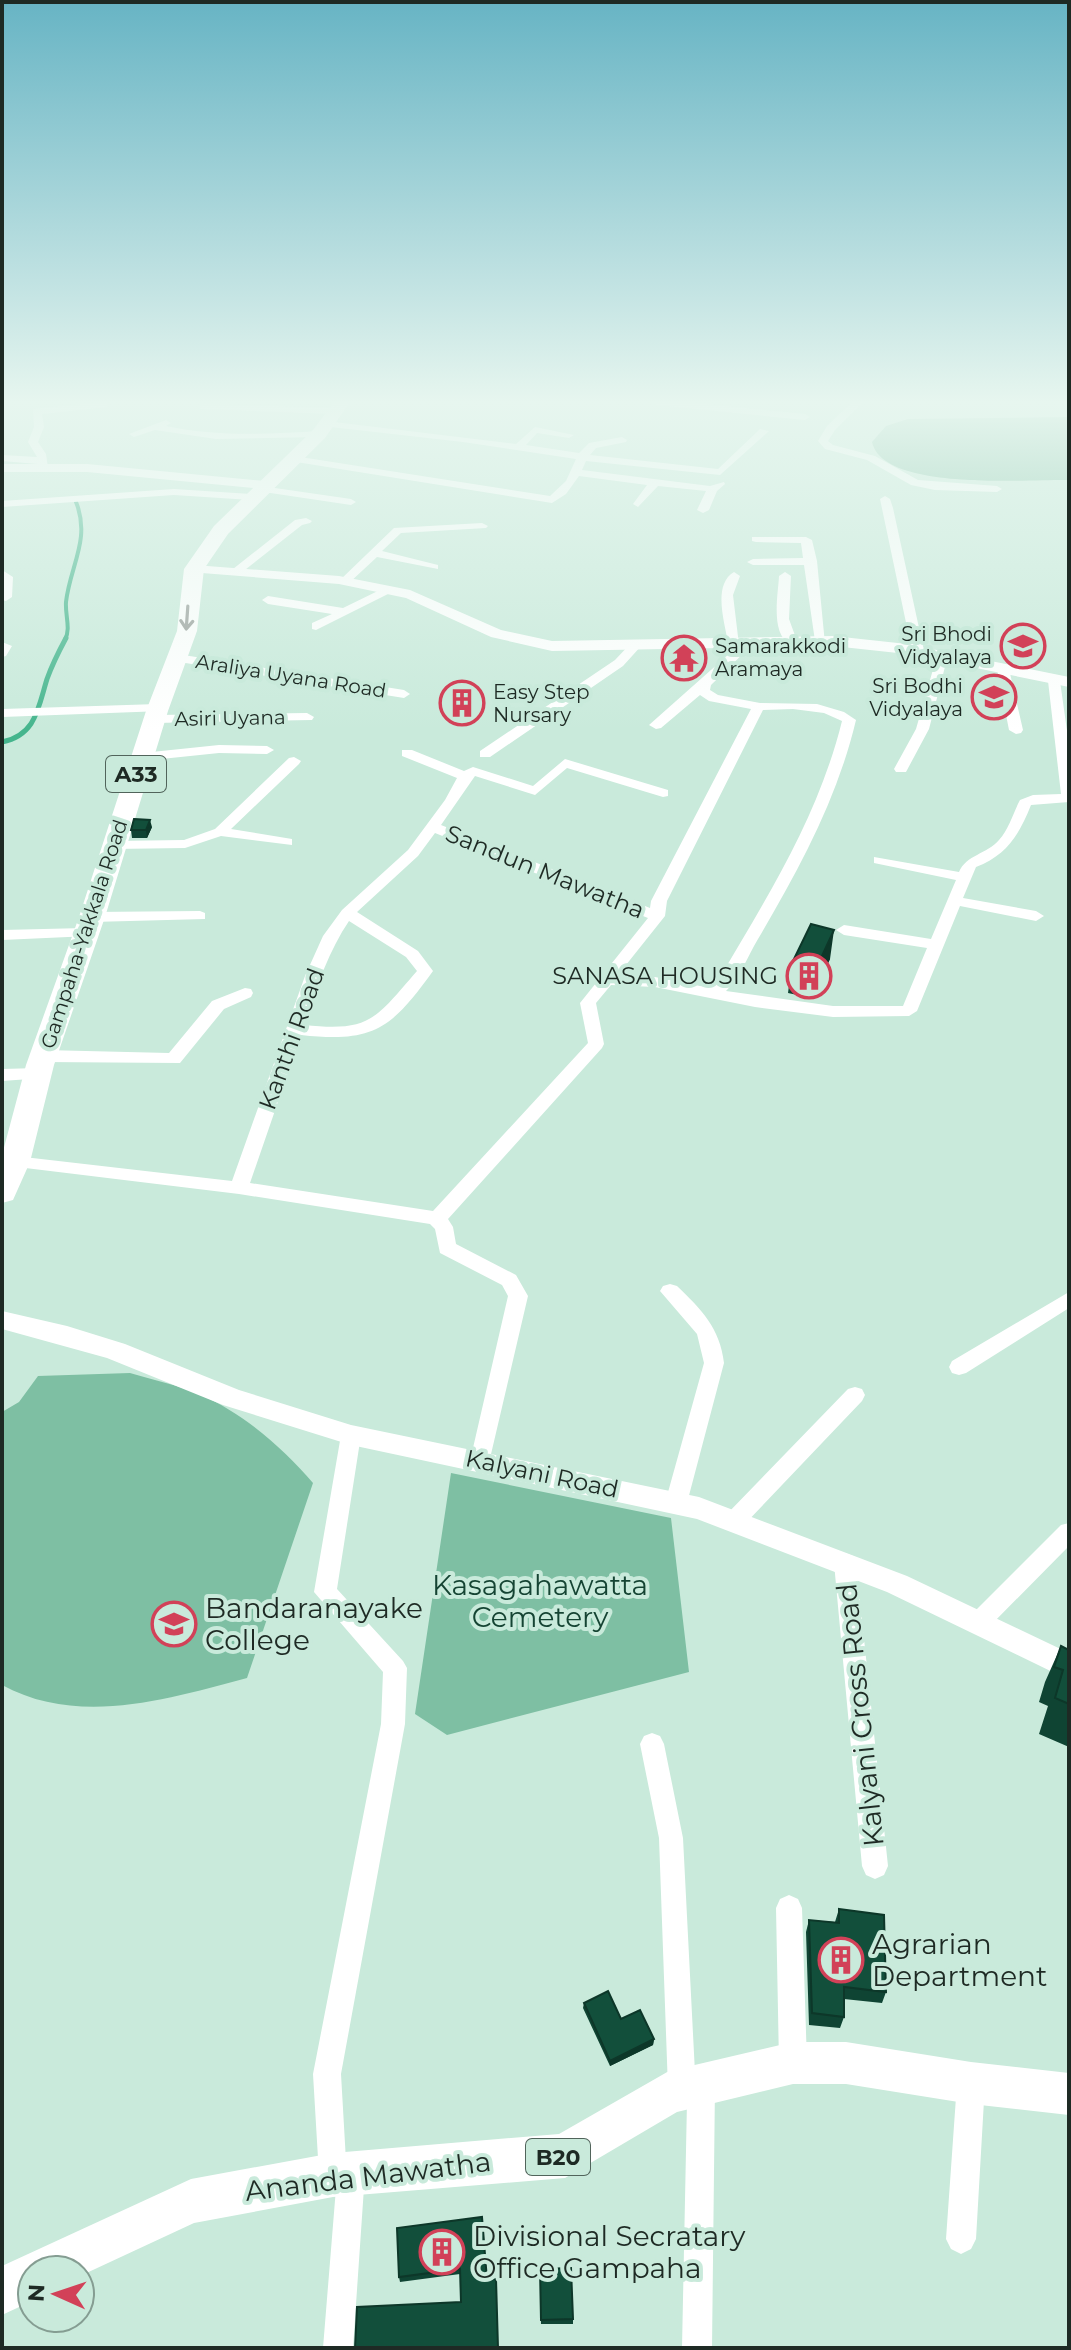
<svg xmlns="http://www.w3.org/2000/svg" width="1071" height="2350" font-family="Montserrat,sans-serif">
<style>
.green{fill:#7ebfa3}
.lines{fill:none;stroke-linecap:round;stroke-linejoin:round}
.stream-far1{stroke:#45b58d;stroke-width:4}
.stream{stroke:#45b58d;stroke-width:5}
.minor{fill:#fff;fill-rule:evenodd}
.tertiary{fill:#fff;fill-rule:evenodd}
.primary{fill:#fff;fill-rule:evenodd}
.trunk{fill:#fff;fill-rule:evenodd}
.wall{fill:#0f4433}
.shaded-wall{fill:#0d3729}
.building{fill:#124f3b;stroke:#0d3729;stroke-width:2}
.oneway{stroke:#9a9f9c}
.labels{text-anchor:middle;stroke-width:8;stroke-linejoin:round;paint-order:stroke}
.far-poi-label{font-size:20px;fill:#1e2a24;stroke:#c9eadb;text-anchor:end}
.far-street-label{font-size:20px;fill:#1e2a24;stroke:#c9eadb}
.shield{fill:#c9eadb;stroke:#51645b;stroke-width:2}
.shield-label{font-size:22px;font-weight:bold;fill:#1e2a24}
.street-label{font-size:24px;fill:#1e2a24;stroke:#c9eadb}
.poi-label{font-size:24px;fill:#1e2a24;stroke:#c9eadb;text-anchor:end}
.near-park-label{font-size:28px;fill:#154433;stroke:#c9eadb}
.near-poi-label{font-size:28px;fill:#1e2a24;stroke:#c9eadb;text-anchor:start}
.near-street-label{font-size:28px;fill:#1e2a24;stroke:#c9eadb}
</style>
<rect width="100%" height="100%" fill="#c9eadb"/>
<path class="green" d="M1069,417V480C1028,479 883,492 872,442L886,426L908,419Z
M130,1373C153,1380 179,1385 201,1395C243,1413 284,1449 313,1483L247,1678C168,1699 79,1727 2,1685V1412L19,1402L38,1376Z
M451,1473L671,1518L689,1672L447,1735L415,1714Z"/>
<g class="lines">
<path class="stream-far1" d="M65,640C71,628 65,616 66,602C70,566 91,539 76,502"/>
<path class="stream" d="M2,742C36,735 38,708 47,679C52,665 59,651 66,638"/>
<path class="minor" d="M103,402L108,405L107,407L42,414L44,427L38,442L46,454L48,468H40L38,464L2,461V455L37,457L28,442L34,427L33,409Z
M652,402H685L805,414L810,417L805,420L657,405Z
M852,402H863L835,430L828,441L833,445L875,456L918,480L997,486L1002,489L997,492L935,490L911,485L867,460L825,449L818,441L827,426Z
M204,404L336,408L341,411L336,414L200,409V405Z
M166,420L171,423L166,426C216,437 268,434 319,431L324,434L319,437L216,439L155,430L134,437L129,434Z
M326,421L516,444L535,427L574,435L569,438L537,433L526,445L579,453L589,443L622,437L627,440L626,442L596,448L590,455L718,469L760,429L769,431L720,475L586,461L582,470L710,486L724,482L725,484L717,491L709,510L703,513L697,510L706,491L658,486L638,507L633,504L647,485L579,476L566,494L552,503L290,461L289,459L294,456L550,496L566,481L576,459L463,442L322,426L321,424Z
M261,486L351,499L356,502L351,505L257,491V487Z
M174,489L251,494L256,497L251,500L174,495L2,507V501Z
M885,496L890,499L893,508L924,651L918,655L912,651L880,499Z
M306,518L312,521L310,523L302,525L241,573H233V569L295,520Z
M482,523L488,526L486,528L401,533L382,551L438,565V569L377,557L349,583L339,581L394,528Z
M752,537H806L812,540L817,561L825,644L815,641L804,565H753L747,562L753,559L803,558L801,543L756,542L752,541Z
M2,570L13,577L12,597L6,601L2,600Z
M734,572L740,576L733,595L739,645L749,638L755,642L711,685L710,690L718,695L760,703L817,704L844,712L856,720C837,800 799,869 758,939C748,956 739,979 726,991L833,1006H903L927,948L844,935L836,930L844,925L931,939L956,880L874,863V857L959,872C966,855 987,854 999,840C1009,829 1013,813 1020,800L1033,795L1061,794L1048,681L1054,677L1060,681L1069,745V802L1031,805C1019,835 1007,855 976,867L963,898L1036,911L1044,916L1036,921L960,906L917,1011L909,1016L833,1017L755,1007L655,987L611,985L596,1003L604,1044L602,1048L448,1219L453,1227L456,1244L516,1275L528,1296L488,1467L481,1470L474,1467L470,1461L508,1296L502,1285L440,1253L435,1229L430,1224L239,1194L9,1166L6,1162L9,1158L15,1156L232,1181L305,976L323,936L342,910L408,850L445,800L457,778L402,756V750H412L464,771L473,767L533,786L565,759L668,790V796L663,797L567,768L535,795L475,776L441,825L650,908L651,901L751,709L709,701L700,695L661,728L656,729L649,725L738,646L728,643C725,623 712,585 734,572ZM793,709L824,713L842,721C818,818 766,899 716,984L705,987L655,977L618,975L665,916L667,901L763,710ZM435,833L648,918L580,1003L588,1043L433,1211L250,1183L301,1035C374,1043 391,1029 433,971L418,951L357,912L418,856ZM349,921L406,957L417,971C375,1019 371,1032 304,1025C316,989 328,952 349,921Z
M785,572L791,576L789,619L797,641L791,645C770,634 778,596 779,576Z
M386,587L396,590L316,630L312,629V623L332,614L268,604L262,600L268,596L343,608Z
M2,642L12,646L6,656L2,657Z
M632,642L642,645L623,666L490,757H480V751L615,660Z
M938,652L948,655L929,729L906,772H896L894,769L916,729Z
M177,654L404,690L410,694L404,698L173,661V655Z
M999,666L1009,669L1023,730L1021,733L1016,734L1009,730L997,669Z
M158,704L163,705V711L2,717V709Z
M307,713L314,717L312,720L154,723L147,719L154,715Z
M219,745L267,746L274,750L267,754L219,753L142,761L135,757L142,753Z
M294,757L301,761L299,764L231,829L292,839V845L221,836L185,848L113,849L106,845L113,841L184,840L215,829L289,758Z
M200,911L205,913V919L92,922L84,917L92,912Z
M85,928L90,930L93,933L90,936L2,940V930Z
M245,988L251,989L253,993L251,997L224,1009L180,1063L44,1062L36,1056L44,1050L169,1053L212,1001Z
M38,1068L46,1074L44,1078L2,1081V1069Z
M670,1284L677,1286C701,1309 720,1328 724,1363L687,1503L684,1509L676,1512L668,1509L665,1503L704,1363L697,1334L660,1291L663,1286Z
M1069,1292V1308L966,1373L959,1375L952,1373L949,1367L952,1361Z
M855,1387L862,1389L865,1395L862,1401L742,1527L734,1530L726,1527L723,1521L726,1515L848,1389Z
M351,1427L358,1429L361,1435L337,1589L403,1661L407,1668L405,1724L341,2074L346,2161L351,2159L361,2163L365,2173L353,2348H323L336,2188L323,2185L319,2175L313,2074L381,1724L383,1672L314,1592L341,1435L344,1429Z
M1069,1523V1546L986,1630L978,1633L970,1630L967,1623L970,1616L1061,1525Z
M845,1553L853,1556L856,1563L888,1866L884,1875L875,1879L866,1875L862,1866L834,1563L837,1556Z
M652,1733L660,1736L664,1744L683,1838L695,2073L701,2070L711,2074L715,2084L712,2348H682L687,2101L682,2103L672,2099L668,2089L659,1838L640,1744L644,1736Z
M789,1895L798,1899L802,1908L807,2063L803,2073L793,2077L783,2073L779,2063L776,1908L780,1899Z
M971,2069L981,2073L985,2083L976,2239L971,2249L961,2254L951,2249L946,2239L957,2083L961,2073Z"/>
<path class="tertiary" d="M2,464H87L265,481L272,485L265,489L87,472H2Z
M194,565L339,576L410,590L501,630L552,641L833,636L907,644L1069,677V687L907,654L833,646L552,651L491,637L406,598L339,584L189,572L187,569Z
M2,1311L67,1326L125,1344L239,1390L351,1425L699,1497L907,1576L1069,1653V1680L887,1592L697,1519L351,1445L223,1405L107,1358L2,1329Z"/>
<path class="primary" d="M793,2042H846L971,2062L1069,2073V2115L971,2104L846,2084H793L677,2112L565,2178L333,2197L194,2223L80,2276V2270H32V2301L2,2315V2266L191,2179L333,2153L559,2134L669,2071Z"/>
<path class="trunk" d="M334,402H350L325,438L228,534L204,569L197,631L168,711L105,917L54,1065L30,1162L13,1200L2,1203V1155L26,1065L79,917L146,711L177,631L184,569L214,526L313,430Z"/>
</g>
<path class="wall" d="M152,827L147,838H132L131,830Z
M830,959L811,998L788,993L792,963Z
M1061,1646L1069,1650V1747L1039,1734L1048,1706L1039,1702L1045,1682Z
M839,1909L886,1992L882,2003L844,1999V2017L840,2028L809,2025L806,1932L809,1920L835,1922Z
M584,2003L621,2019L654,2039L653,2045L610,2066L583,2008Z
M482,2217L461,2302L460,2274L400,2282L399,2277Z
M540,2274L573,2319V2324H541Z"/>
<path class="shaded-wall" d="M150,820L152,827L147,838L146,830Z
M834,930L830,959L811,998L816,969Z
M654,2039L653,2045L610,2066V2061Z"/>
<path class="building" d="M134,819L150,820L146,830H131Z
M811,924L834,930L816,969L792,963Z
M1061,1646L1069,1650V1704L1055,1698L1063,1670L1054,1667Z
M839,1909L884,1915L886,1992L844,1987V2017L812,2013L809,1920L839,1923Z
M608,1991L621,2019L640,2010L654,2039L610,2061L584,2003Z
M482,2217L487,2280L496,2279L498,2348H355L357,2307L461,2302L460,2269L399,2277L397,2228Z
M571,2268L573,2319L541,2320L540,2269Z"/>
<defs><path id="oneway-shaft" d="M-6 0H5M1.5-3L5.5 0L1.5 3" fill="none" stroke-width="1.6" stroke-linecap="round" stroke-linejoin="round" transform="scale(2)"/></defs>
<use class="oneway" href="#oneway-shaft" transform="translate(187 618) rotate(94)"/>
<linearGradient id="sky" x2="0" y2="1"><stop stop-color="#67b4c4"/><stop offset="0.55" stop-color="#e7f6ef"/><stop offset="1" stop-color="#e7f6ef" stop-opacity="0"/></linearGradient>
<rect width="1071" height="731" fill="url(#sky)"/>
<defs>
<g id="school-ring" transform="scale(2.3)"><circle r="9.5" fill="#c9eadb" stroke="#d24158" stroke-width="1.5"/><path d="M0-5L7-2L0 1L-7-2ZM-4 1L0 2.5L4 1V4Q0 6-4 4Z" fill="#d24158"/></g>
<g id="temple-ring" transform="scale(2.3)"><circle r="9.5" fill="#c9eadb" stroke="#d24158" stroke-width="1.5"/><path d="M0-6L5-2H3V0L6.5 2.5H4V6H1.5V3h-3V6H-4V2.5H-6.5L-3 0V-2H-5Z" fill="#d24158"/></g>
<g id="building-ring" transform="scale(2.3)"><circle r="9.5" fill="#c9eadb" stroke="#d24158" stroke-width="1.5"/><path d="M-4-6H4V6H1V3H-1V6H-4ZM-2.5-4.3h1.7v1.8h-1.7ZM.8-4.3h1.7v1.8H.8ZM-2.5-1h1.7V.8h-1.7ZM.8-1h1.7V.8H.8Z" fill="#d24158"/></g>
</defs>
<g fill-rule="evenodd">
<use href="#school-ring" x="1023" y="646"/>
<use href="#temple-ring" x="684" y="658"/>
<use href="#school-ring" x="994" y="697"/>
<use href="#building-ring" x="462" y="703"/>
<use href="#building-ring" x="809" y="976"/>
<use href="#school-ring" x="174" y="1624"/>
<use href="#building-ring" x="841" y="1960"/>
<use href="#building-ring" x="442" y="2252"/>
</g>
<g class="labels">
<g class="far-poi-label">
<text x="992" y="641">Sri Bhodi<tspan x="992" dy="23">Vidyalaya</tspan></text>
<text x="715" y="653" text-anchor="start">Samarakkodi<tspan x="715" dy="23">Aramaya</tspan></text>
<text x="963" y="693">Sri Bodhi<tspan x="963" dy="23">Vidyalaya</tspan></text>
<text x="493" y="699" text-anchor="start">Easy Step<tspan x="493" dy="23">Nursary</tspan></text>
</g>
<g class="far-street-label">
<text transform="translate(291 676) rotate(9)" y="7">Araliya Uyana Road</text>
<text transform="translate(230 718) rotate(-1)" y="7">Asiri Uyana</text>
<text transform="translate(84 934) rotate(-72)" y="7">Gampaha-Yakkala Road</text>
</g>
<g class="shield">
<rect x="106" y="756" width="60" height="36" rx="6"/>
<rect x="526" y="2139" width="64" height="36" rx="6"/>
</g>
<g class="shield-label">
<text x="136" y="782">A33</text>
<text x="558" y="2165">B20</text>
</g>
<g class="street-label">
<text transform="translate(545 872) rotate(22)" y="8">Sandun Mawatha</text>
<text transform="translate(292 1039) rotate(-70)" y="8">Kanthi Road</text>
<text transform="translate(542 1474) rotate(12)" y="8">Kalyani Road</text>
</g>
<g class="poi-label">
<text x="778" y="984">SANASA HOUSING</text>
</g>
<g class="near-park-label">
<text x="540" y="1595">Kasagahawatta<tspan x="540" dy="32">Cemetery</tspan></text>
</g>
<g class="near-poi-label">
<text x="205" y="1618">Bandaranayake<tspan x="205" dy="32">College</tspan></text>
<text x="872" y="1954">Agrarian<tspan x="872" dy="32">Department</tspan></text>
<text x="473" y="2246">Divisional Secratary<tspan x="473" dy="32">Office Gampaha</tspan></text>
</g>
<g class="near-street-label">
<text transform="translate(860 1715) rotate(-96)" y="10">Kalyani Cross Road</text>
<text transform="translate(368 2176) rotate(-7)" y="10">Ananda Mawatha</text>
</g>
</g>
<rect width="1071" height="2350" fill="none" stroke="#1e2a24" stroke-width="8"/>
<g transform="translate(56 2294) rotate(273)"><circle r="38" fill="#c9eadb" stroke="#859d92" stroke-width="2"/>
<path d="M0-6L14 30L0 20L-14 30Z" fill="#d24158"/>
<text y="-12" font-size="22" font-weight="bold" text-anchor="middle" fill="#1e2a24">N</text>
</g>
</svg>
